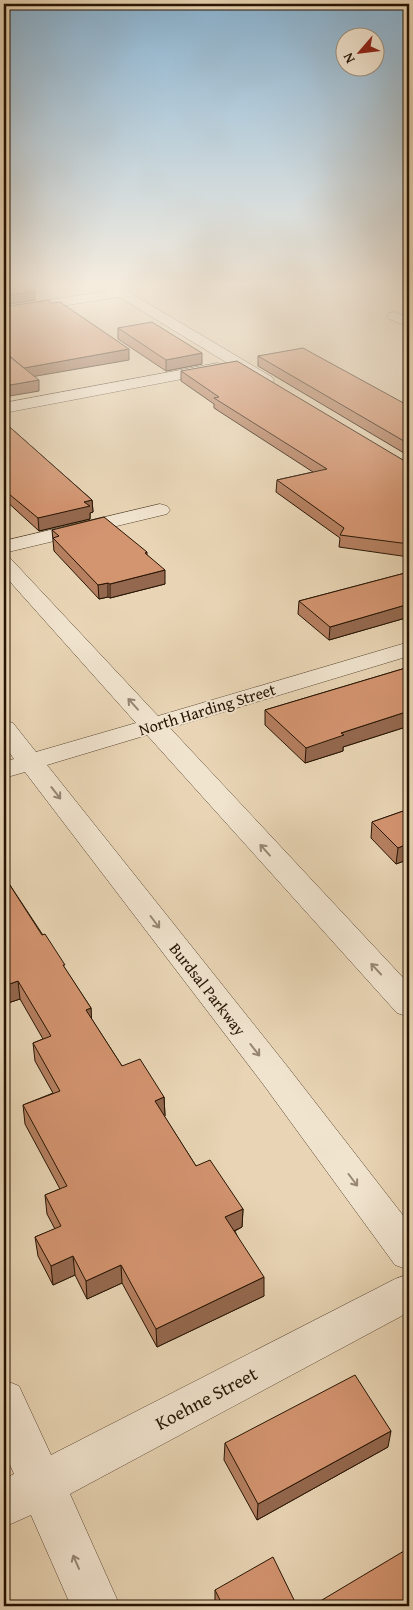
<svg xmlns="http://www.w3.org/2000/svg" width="413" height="1610" font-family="'Gentium Book Plus',serif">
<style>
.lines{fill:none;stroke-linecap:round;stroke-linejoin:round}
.minor-casing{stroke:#574430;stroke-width:1}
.minor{fill:#f1e4cf;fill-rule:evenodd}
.wall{fill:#b57f60;stroke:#261403}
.shaded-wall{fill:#94684e;stroke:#261403}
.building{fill:#d39470;stroke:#261403}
.oneway{stroke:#968673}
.labels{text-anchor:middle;stroke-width:4;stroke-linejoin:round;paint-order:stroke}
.street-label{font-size:16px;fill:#261403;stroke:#f1e4cf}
.near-street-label{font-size:19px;fill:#261403;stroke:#f1e4cf}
</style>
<rect width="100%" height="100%" fill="#e9d5b5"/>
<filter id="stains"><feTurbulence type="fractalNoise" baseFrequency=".004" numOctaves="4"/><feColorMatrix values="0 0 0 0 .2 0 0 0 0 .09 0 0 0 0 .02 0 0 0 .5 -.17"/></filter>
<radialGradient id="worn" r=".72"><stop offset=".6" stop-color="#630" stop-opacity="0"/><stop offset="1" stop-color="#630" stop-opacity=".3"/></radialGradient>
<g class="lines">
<g class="minor-casing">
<path id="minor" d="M96,282H112L272,377L274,380L272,383H260L119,297L4,315V307L108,291Z
M394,312L409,318V327L389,319L387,316L389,313Z
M218,363L224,365L226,368L224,371L4,413V403Z
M160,504L167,506L170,510L167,514L4,553V541Z
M4,557L11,559L158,716L409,642V656L170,728L409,984V1017L397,1013L147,735L47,765L287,1066L409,1223V1270L395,1265L263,1084L25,772L4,778V762L14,759L4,745V720L13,723L36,752L136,723L4,575Z
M409,1274V1312L70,1494L120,1606H71L31,1515L4,1527V1479L14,1474L4,1451V1380L19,1386L51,1455L395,1279Z"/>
</g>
<use href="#minor" class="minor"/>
</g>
<path class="wall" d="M118,328L202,364L166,371L118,339Z
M409,351V360L406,359L407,352Z
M258,356L409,406V456L258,366Z
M181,371L403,460L409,461V557L339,547L340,538L276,492L277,480L313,472L214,408V404L181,381Z
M4,422L92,500L93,512L90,513V519L39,531L4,499Z
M52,530L147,552V555L165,584L110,598L108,597L99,599L54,551Z
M409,572V617L329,640L298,614L299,601Z
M409,667V726L343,747V751L305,763L265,725V710Z
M409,809V867L404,861L396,864L371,838L372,822Z
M4,876L91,1008V1018L122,1066L164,1097L165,1116H164L196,1166L243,1209L242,1227L235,1231L264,1296L157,1347L122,1283L87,1299L75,1275L53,1285L38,1256L35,1237L55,1229L47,1214L45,1195L60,1189L25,1124L23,1105L53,1093L35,1061L33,1043L43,1039L20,999L5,1004L4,1002Z
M225,1443L388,1447L257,1520L224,1460Z
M215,1590L297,1606H215Z"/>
<path class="shaded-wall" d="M35,291V300L4,305V296Z
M129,349V360L25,378L24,368Z
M202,353V364L166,371V360Z
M39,380V391L4,397V386Z
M92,500L93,512L90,513V519L39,531L38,518L84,502Z
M165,570V584L110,598V584Z
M108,583V597L99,599L98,585Z
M409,604V617L329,640L330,627Z
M409,711V726L343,747V751L305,763L306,748L341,733Z
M405,845L404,861L396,864L398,848Z
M18,981L20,999L5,1004L4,986Z
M91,1008L92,1026L86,1010Z
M164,1097L165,1116L155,1120V1101Z
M243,1209L242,1227L225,1235V1217Z
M73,1256L75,1275L53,1285L51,1266Z
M121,1265L122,1283L87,1299L86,1281Z
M264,1277V1296L157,1347L156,1329Z
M391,1431L388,1447L257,1520L258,1504Z"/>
<path class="building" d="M4,282H22L35,291L4,296Z
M48,300L52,303L60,302L129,349L24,368L4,351V307Z
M152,322L202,353L166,360L118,328Z
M303,348L409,406V444L258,356Z
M4,353H5L39,380L4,386Z
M237,361L403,460L409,461V544L340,535L344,528L277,480L327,469L214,398L219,397L181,371Z
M4,422L92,500L84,502L90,506L38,518L9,494L4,488Z
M104,517L147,552L145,553L165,570L110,584L108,583L98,585L53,538L59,536L52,530Z
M409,572V604L330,627L299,601Z
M409,667V711L341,733L344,735L306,748L265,710Z
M409,809V849L405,845L398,848L372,822Z
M4,876L42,935L45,934L65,965H63L91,1008L86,1010L122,1066L140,1059L164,1097L155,1101L196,1166L210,1160L243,1209L225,1217L264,1277L156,1329L121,1265L86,1281L73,1256L51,1266L35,1237L61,1226L45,1195L67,1186L23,1105L60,1091L33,1043L51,1036L18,981L4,986Z
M355,1375L391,1431L258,1504L225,1443Z
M409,1548V1606H312Z
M273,1557L297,1606H223L215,1590Z"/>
<defs><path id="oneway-shaft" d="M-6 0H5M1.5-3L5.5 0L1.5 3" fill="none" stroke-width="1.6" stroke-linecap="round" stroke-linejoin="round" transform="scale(1.25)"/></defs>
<g class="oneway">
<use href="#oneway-shaft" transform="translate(133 704) rotate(-132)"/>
<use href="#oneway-shaft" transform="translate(56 793) rotate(52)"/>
<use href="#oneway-shaft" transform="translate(265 850) rotate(-132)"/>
<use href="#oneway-shaft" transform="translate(155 922) rotate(53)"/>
<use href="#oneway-shaft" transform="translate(376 969) rotate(-133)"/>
<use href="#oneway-shaft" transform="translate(255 1050) rotate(52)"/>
<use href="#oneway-shaft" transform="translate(353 1180) rotate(53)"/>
<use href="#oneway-shaft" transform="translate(76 1562) rotate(-114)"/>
</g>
<linearGradient id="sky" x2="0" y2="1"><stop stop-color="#89b5d5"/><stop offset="0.56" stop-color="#f5ecde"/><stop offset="1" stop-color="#f5ecde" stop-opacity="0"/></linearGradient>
<rect width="413" height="507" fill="url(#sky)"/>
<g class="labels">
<g class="street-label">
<text transform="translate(207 709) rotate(-17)" y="6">North Harding Street</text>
<text transform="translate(208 989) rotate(52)" y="6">Burdsal Parkway</text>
</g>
<g class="near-street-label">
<text transform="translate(206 1398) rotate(-28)" y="7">Koehne Street</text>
</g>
</g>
<rect width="413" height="1610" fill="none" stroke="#e9d5b5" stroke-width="20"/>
<rect x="5" y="5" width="403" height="1600" fill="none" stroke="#261403" stroke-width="2.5"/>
<rect x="10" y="10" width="393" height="1590" fill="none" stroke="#261403"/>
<g transform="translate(360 52) rotate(242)"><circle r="24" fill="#f1e4cf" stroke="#a0917d"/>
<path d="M0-4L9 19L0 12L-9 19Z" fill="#8f2418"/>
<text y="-8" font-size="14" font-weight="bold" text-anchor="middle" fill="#261403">N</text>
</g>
<rect width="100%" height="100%" filter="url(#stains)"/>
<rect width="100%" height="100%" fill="url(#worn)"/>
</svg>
